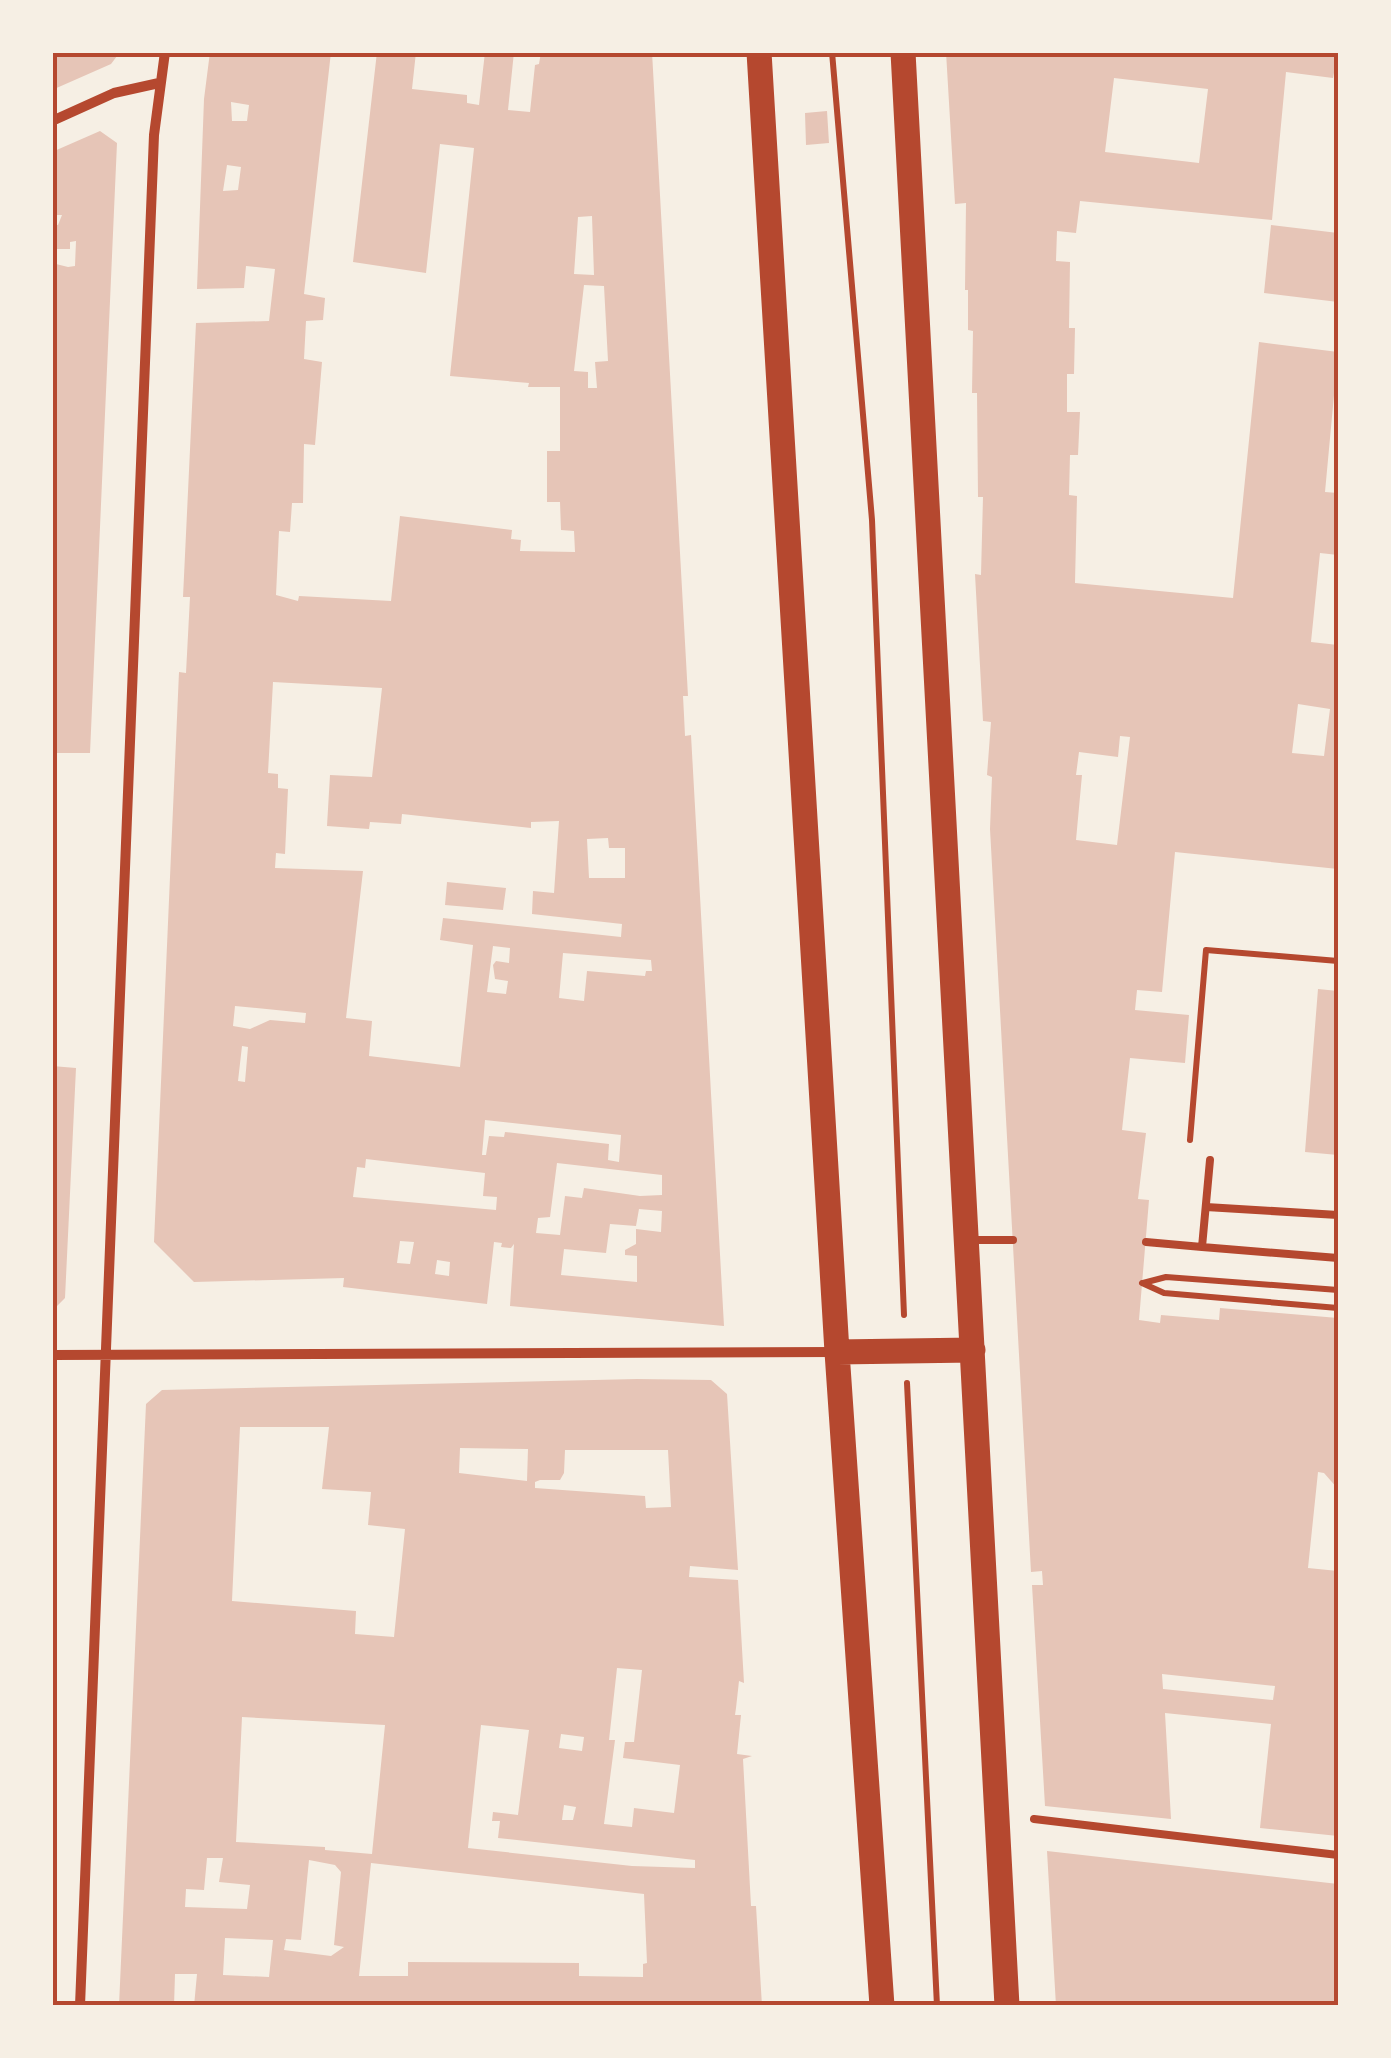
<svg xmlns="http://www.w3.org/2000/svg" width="1391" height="2058" font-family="'Fira Sans',sans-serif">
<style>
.building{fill:#e6c5b7;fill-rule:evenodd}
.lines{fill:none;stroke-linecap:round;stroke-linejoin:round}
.path{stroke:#b5482f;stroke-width:6}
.service{stroke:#b5482f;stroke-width:8}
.minor{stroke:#b5482f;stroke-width:10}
.primary{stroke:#b5482f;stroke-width:25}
.neatline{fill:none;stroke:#b5482f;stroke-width:4}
</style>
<rect width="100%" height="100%" fill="#f6efe4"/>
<path class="building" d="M52,52H120L111,64L52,90Z
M210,52H331L304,294L325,298L323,320L306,321L304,359L322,362L315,445L304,444L303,503H292L290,532L279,531L276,595L298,601L299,596L391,601L400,516L512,530L511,539L521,540L520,551L575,552L574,531L561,530L560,502H547V451H560V387H528L529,383L450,376L474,148L440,144L426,273L353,262L377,52H416L412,89L467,95V103L479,105L485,52H514L508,110L530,112L535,65L539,64L541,52H652L688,696H683L684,715L685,736L691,735L724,1326L510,1306L514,1244L511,1248L501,1247L502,1243L494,1242L487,1304L343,1287L344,1278L194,1282L154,1242L179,672L186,673L190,597H183L196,323L269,321L275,269L246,266L244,288L197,289L204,99ZM231,102L249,105L247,121H232ZM227,165L241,167L238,190L223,191ZM592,216L594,275L574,274L578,217ZM584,285L604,286L608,361L595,362L597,388H588V372L574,371ZM273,682L382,688L372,777L330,775L327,826L369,829L370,822L401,824L402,814L531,828V822L559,821L554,893L533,891L532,914L622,924L621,937L443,918L440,940L473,945L460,1067L369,1056L372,1021L346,1018L363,871L275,868L276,853L285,854L288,789L278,788V774L268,773ZM608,838L609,848H625V878H589L587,839ZM493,946L510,948L509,963L496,961L493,965L495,979L508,981L506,994L487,992ZM563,953L651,960L652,971H646L645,976L587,971L584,1001L559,998ZM235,1006L306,1013L305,1023L270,1020L250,1029L233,1026ZM242,1046L248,1047L245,1082L238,1081ZM485,1120L621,1135L619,1162L608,1160L609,1144L505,1132L504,1137L489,1136L486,1155H482ZM366,1159L485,1173L483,1196L497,1197L496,1210L353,1197L357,1167L365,1168ZM557,1163L662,1175V1195L640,1196L584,1188L582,1198L565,1196L560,1235L536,1233L538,1218L550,1217ZM639,1209L662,1211L661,1232L636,1229V1244L625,1250V1255L637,1256V1282L561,1275L564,1249L606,1253L610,1224L636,1226ZM400,1241L414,1242L410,1264L397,1263ZM437,1260L450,1262L449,1276L435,1274Z
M946,52H1338L1333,78L1286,72L1272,220L1080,201L1076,233L1057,231L1056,261L1070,262L1069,328H1075L1074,374H1067V412H1080L1078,455H1070L1069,495L1077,496L1075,583L1233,598L1259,342L1338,352L1325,492L1338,493V555L1320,553L1311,642L1338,645V869L1175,852L1162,992L1137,990L1135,1010L1189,1015L1185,1063L1130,1058L1122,1130L1146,1133L1138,1199L1149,1200L1139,1320L1160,1323L1161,1315L1219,1320L1220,1308L1338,1318V1489L1324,1473L1318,1472L1308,1568L1338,1571V1836L1260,1828L1271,1724L1165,1713L1171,1819L1045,1806L1032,1585H1043L1042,1571L1031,1572L990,829L992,777L987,775L991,722L983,721L975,574L981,575L983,497H978L977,393H972L973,331L968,330V290H965L966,203L955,204ZM1114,78L1208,89L1199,163L1105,152ZM1298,704L1330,709L1324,756L1292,753ZM1120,736L1130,737L1117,845L1076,840L1082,775H1076L1079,752L1118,757ZM1162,1674L1275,1686L1273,1700L1163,1689Z
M827,111L829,143L806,145L805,113Z
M100,131L117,143L90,753H52V263L68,267L75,266L76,241L70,242V249H52V224L58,225L62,215H52V152Z
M1271,225L1338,233V302L1264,293Z
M447,882L506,888L503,910L445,905Z
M1318,989L1338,991V1155L1305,1152Z
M52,1066L76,1068L65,1298L52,1311Z
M637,1379L711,1380L727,1394L738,1570L690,1566L689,1577L738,1580L744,1683L739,1681L736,1708L735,1715H741L737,1754L752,1756L743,1759L751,1906H756L762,2006H194L197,1974H175L174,2006H119L146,1404L162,1390ZM240,1427H329L322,1489L371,1492L368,1525L405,1529L394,1637L355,1634L356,1611L232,1601ZM460,1448L528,1449L527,1481L459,1473ZM565,1450H668L671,1507L646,1508L645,1496L535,1488V1482L540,1480H560L564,1473ZM617,1668L642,1670L634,1742H625L623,1758L680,1765L674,1813L634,1808L632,1827L604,1824L615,1740H609ZM242,1717L385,1725L372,1854L325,1850V1847L236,1842ZM481,1725L529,1730L518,1815L493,1812L492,1821H500L498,1838L695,1860V1868L632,1866L468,1848ZM561,1734L584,1737L582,1751L559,1748ZM564,1805L576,1807L573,1820H562ZM207,1858H223L219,1882L250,1885L247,1909L185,1907L186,1889L204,1890ZM309,1860L335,1865L341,1872L334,1945L344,1947L331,1956L284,1950L286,1939L301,1940ZM371,1863L644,1894L647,1963L643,1964V1977L579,1976V1963L408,1962V1976H359ZM225,1938L273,1940L269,1977L223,1975Z
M1047,1851L1338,1884V2006H1056Z"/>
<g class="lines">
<path class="path" d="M832,52L872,520L904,1315
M1190,1140L1206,950L1338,961
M1142,1283L1164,1293L1338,1308
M1143,1283L1166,1277L1338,1290
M907,1383L937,2006"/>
<path class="service" d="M1206,1207L1338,1215
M971,1240H1013
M1146,1242L1202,1247L1210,1160
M1202,1247L1338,1258
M1034,1819L1338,1855"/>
<path class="minor" d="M52,121L114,93L159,83
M52,1355L836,1352
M80,2006L154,135L165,52"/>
<path class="primary" d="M759,52L837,1352L882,2006
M903,52L1007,2006
M837,1352L973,1350"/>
</g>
<rect width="1391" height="2058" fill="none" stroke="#f6efe4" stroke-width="110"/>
<rect x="55" y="55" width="1281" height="1948" class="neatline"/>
</svg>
